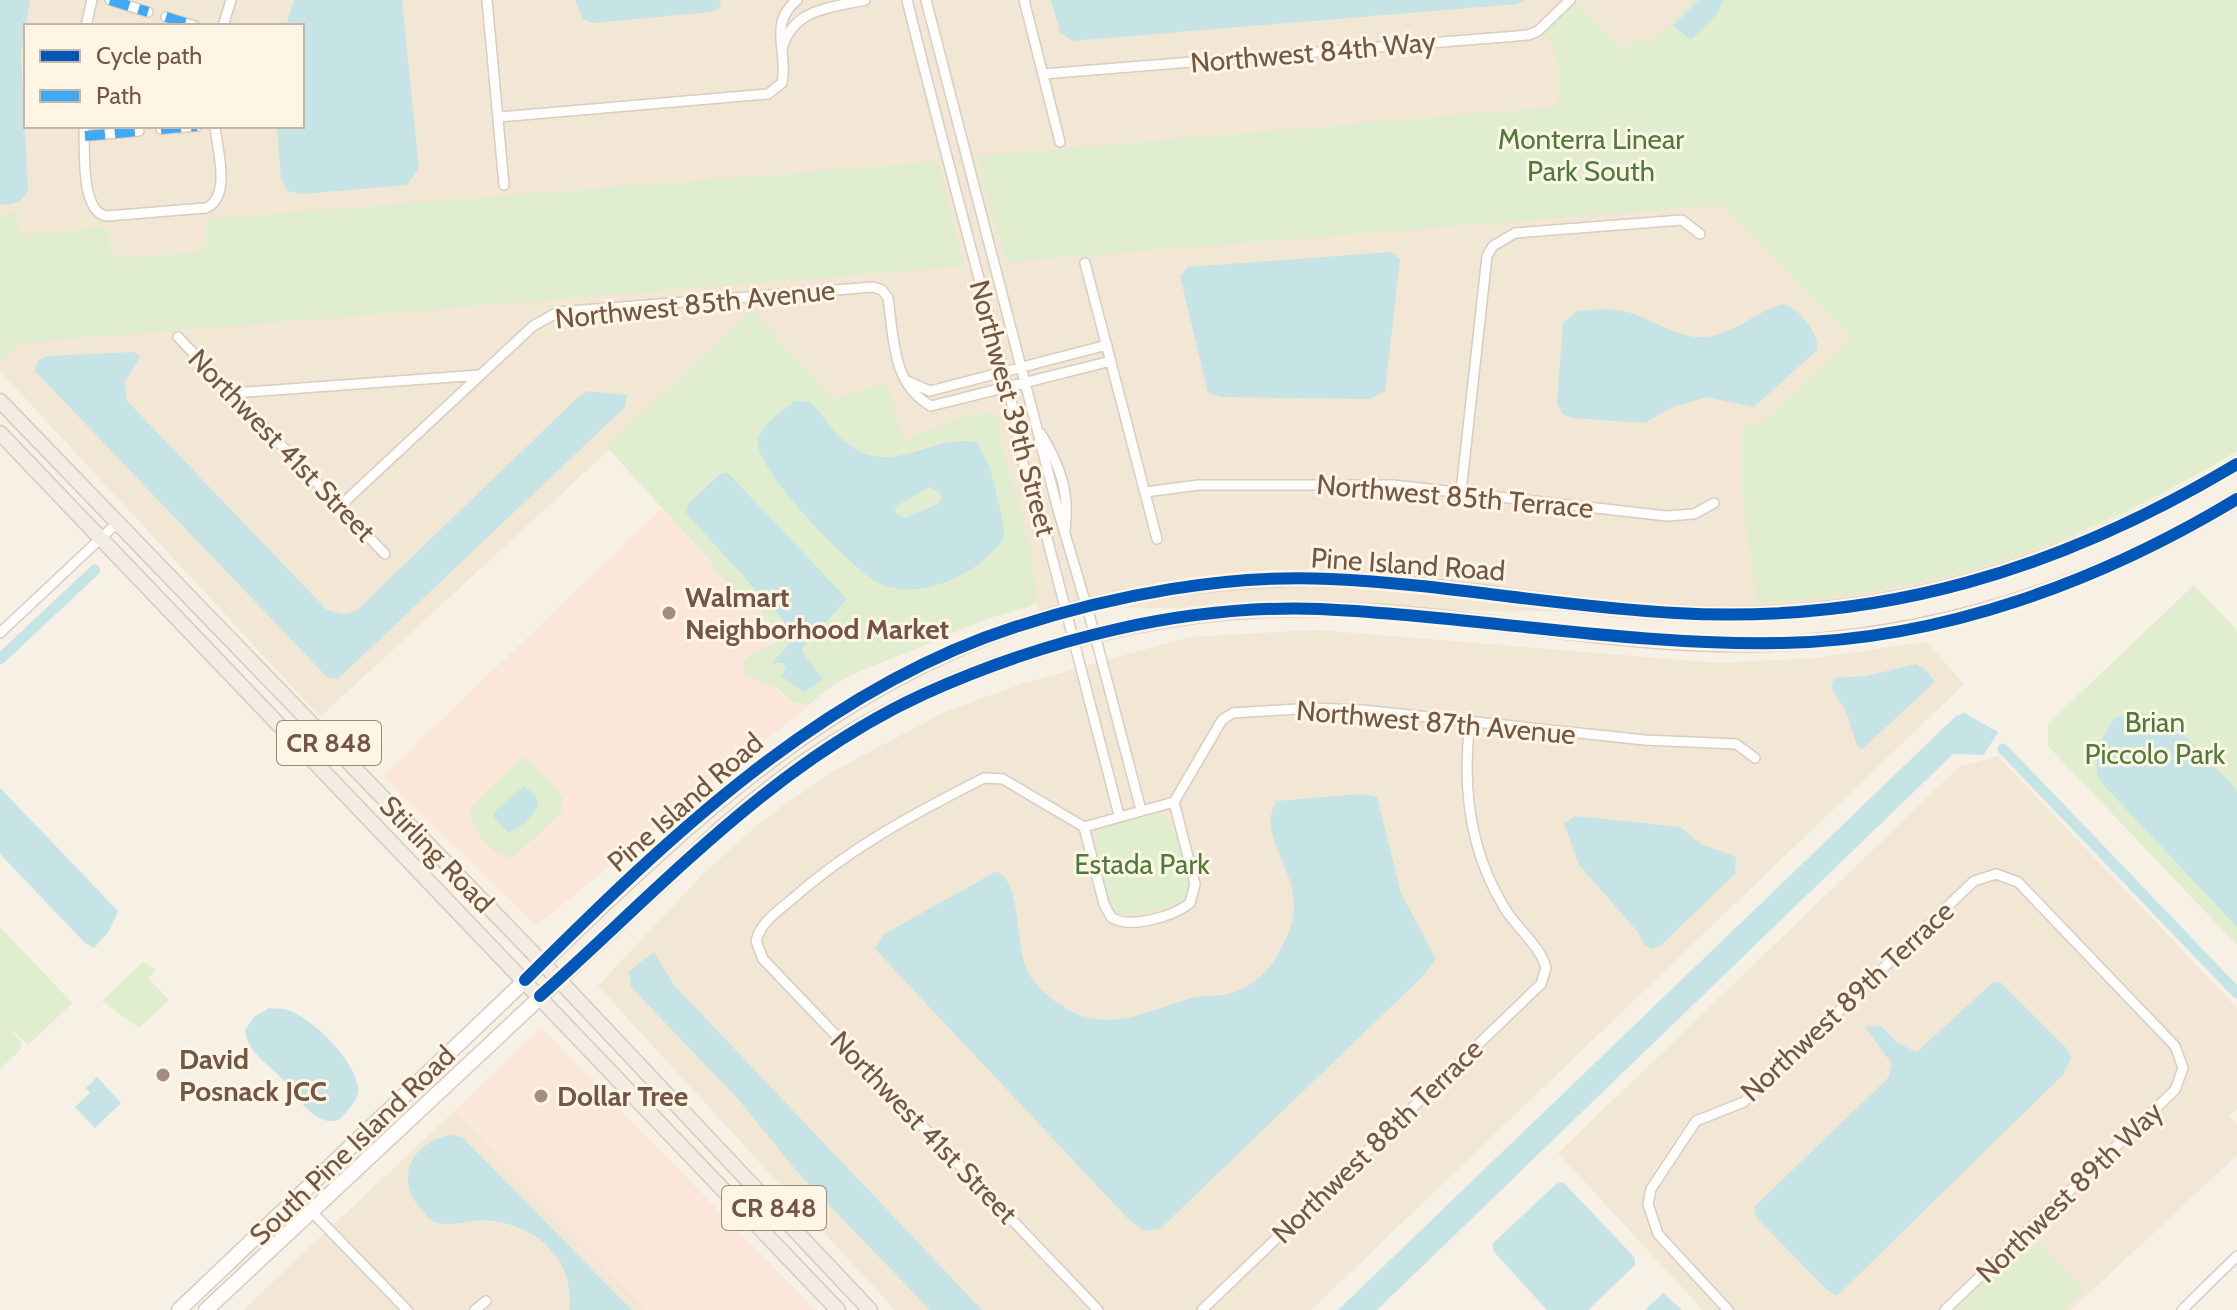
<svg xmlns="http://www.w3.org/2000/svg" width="2237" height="1310" font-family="Cabin,sans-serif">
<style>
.residential{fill:#f2e6d4;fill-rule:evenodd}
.commercial{fill:#fbe7d9}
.green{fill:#e0edce;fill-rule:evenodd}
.water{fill:#c6e4e6;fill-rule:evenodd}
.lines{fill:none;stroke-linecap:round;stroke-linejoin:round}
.canal{stroke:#c6e4e6;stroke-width:11}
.minor-casing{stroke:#d7cdc3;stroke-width:12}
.secondary-casing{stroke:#d6ccc2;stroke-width:17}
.primary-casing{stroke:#d5cbc2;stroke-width:17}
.minor{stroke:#fefdfb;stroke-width:9}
.secondary{stroke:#fefdfb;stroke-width:14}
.primary{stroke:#f2ece2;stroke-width:14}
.quiet{stroke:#3fa9f5;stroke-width:10;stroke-dasharray:20 10;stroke-linecap:butt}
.cycleway-casing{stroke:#fff5e5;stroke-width:17}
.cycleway{stroke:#0057b8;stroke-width:12}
.poi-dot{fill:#a28c7d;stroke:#fff5e5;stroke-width:3}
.labels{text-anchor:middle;stroke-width:6;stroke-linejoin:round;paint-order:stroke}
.shield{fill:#fff5e5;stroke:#9e8675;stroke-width:2}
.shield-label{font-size:26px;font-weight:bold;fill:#745645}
.street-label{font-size:28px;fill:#745645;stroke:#fff5e5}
.park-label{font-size:28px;fill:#4e7b3c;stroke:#fff5e5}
.poi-label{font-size:28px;font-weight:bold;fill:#745645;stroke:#fff5e5;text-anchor:start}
</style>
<rect width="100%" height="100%" fill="#f6f0e5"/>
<path class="residential" d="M0,0H2237V449L1996,576L1741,613L1087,607L1049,617L746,323L320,717L0,371ZM26,26H302V126H26Z
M1316,630L1719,663L1815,658L1926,642L1964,684L1311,1310H895L598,986L703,874L763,820L832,772L947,711L1025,683L1190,637Z
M1998,756L2237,1008V1109L2229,1116L2237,1125V1155L2071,1310H1703L1558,1153L1959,767Z
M455,1111L647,1310H243L329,1229Z"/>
<path class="commercial" d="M662,508L752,610H759L777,632L775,643L750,654L744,661L748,677L771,685L792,702L809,705L536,926L383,776Z
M541,1027L647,1137L815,1310H647L455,1111Z"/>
<path class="green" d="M1692,0H2237V451C2085,544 1935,595 1757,603L1742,496V425L1760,424L1852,339L1721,205L1006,262L977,156L1556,107C1562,81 1560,54 1545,32L1576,2L1626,51L1637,41L1652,42Z
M937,162L964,266L20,343L0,361V216L17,211L19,235L107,227L110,250L122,258L199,252L206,244V219Z
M752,311L834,399L887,383L904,440L959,418L988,412L998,419L1003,452L1032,551L1037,601L1030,607C989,615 952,634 913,650C877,665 837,676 809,705L792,702L778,689L745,675L744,661L750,654L775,643L776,632L759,610H752L710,565L712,563L606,446ZM819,410C878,502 908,430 976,442L905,590Z
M929,487L939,492L942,499L938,504L905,519L896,513L894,507Z
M2194,585L2237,630V945L2048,746V724Z
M522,757L527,763L530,761L563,797L562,812L514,857C493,860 469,828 470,808Z
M1159,813C1178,819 1192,879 1187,897L1178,905L1121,917C1106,908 1086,840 1103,827Z
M0,927L72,1003L28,1045L6,1024L21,1042V1049L0,1069Z
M143,962L156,970L148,978L169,1000L139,1028L102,1001Z
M2033,1236L2084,1291L2065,1310H1955Z"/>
<path class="water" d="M0,0H30L21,54L28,189C23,203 14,204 0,205Z
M294,0H402L419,168L407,185L302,194L287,191L281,178L277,126H302V26H286Z
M575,0H721L720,7L712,12L593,23L583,19Z
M1051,0H1525L1517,4L1072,41L1060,32Z
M1699,0H1723L1716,15L1691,40L1673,26Z
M1392,252L1400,259L1385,391L1369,399L1221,397L1208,393L1180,276L1188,267Z
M1785,304C1800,311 1820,333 1817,350L1754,407L1707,397L1672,407L1645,423L1572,418L1562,414L1557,403L1563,323L1577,311C1593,310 1610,308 1627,312C1652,318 1677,339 1704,337C1735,335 1756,310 1785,304Z
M134,352L140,357L124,383L127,401L327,610L343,614L356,611L577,398L588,391L627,395L625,407L338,679L328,678L35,371L38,360L47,356Z
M795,401L810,402C824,415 832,432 848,444C894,478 928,434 976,442C995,468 999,506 1005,536C982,573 919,604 877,582C852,569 752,467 758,440C761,423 783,411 795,401ZM929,487L939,492L942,499L938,504L905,518L896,513L895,507Z
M727,472L847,599L803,647V653L823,679L804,692L781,676L786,669L783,663H772L789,644L784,621L686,513L688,504L720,474Z
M1916,664L1927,671L1935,682L1862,749L1857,746L1846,711L1831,688L1834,678L1866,676Z
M1964,713L1998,732L1984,755L1953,754L1377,1310H1338L1956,716Z
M2141,713L2167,717L2237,790V927L2098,779C2093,753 2101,737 2116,717Z
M524,786L536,795L538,808L525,823L508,833L494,817V812Z
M0,788L118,911L109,931L94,948L85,943L0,854Z
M1362,794L1377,797L1401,893L1436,959L1425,974L1160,1229L1144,1231L1131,1222L875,949L884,934L997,871C1023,885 1014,949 1029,974C1035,985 1049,997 1059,1004C1106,1036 1143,1012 1192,998C1206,995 1222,997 1235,992C1252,986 1271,969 1279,952C1287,938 1294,922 1294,906C1296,871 1257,834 1276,801Z
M1575,816L1680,827L1701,844L1736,857L1735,874L1660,946L1652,949L1645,945L1637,931L1579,865L1564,824Z
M654,952L674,985L982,1310H930L800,1175L737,1098L631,987L629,971Z
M1993,982H2000L2066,1048L2071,1058L2063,1075L1837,1296L1826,1289L1756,1217L1754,1207L1889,1077L1892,1064L1865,1027L1881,1026L1899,1044L1917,1052Z
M269,1008C274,1009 282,1008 288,1010C312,1018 356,1061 358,1088C360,1099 346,1112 339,1120C314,1128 296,1094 282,1079C268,1063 247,1053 245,1030L254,1017Z
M97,1077L121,1103L95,1128L75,1107L90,1093L86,1088Z
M453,1135L463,1138L632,1310H569C576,1258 533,1222 483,1220C468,1220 448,1228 434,1222C427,1218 422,1210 417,1204C394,1174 417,1138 453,1135Z
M1563,1182L1635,1258V1265L1588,1310H1547L1494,1252L1492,1244L1556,1184Z
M1663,1293L1682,1310H1645Z"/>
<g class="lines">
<path class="canal" d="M0,659L95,570
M2003,749L2237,993"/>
<g class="minor-casing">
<path id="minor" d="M110,0L148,12
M487,0L504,185
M907,0C939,130 974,259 1008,388C1021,437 1022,488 1046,534L1119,815
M926,0L1058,510L1095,635L1141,810
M1024,0L1060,142
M166,17L195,26
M86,26L92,0
M223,26L231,0
M782,49C792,9 830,8 865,0
M1043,74L1528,35L1538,31L1570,0
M499,117L768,94L782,83C789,52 767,24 797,0
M84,126C85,148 80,211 106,216L206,208C232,196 217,150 215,126
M161,129L197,126
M85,136L139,131
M1085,263L1157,539
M178,337L385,554
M907,381L930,391L1107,345
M232,393L480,375
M1041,434C1060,465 1070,493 1065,530
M1145,492L1199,485H1393L1667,516L1694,514L1714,503
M1461,492L1487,256L1493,246L1515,233L1682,220L1700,234
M340,506L533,326L558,312L873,287L882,290L888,298C894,339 892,384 931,406L1111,361
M0,633L117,523
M1470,722C1462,787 1469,850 1504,907C1516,928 1540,945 1546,968
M1084,827L1104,904L1111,917C1129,930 1174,916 1190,903L1195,884L1174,802
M756,941C760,923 777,912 791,900C849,848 915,813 984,778L1003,779L1084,827L1174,802L1222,720L1233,713L1312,708L1362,710L1645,740L1736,744L1755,758
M756,941L763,959L1098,1310
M310,1210L407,1310
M475,1310L486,1301
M1202,1310L1541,984L1546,968
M1728,1310L1658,1234L1648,1204L1651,1189L1696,1121L1744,1102L1974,881L1996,874L2018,882L2175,1046L2183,1068L2175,1090L1945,1310
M2182,1310L2237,1256"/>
</g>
<g class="secondary-casing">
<path id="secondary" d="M179,1310C290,1204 401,1098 512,993C663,848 809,698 1012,628C1110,594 1221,577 1325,579C1443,581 1560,608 1677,613C1883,623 2061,569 2237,464
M206,1310L719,830C747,806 776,782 807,760C949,662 1144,606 1317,609C1475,612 1632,652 1790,643C1950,633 2101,582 2237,499"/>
</g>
<g class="primary-casing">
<path id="primary" d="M0,401L559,980L870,1310
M0,433L838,1310"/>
</g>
<use href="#minor" class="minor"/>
<use href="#secondary" class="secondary"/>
<use href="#primary" class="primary"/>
<path class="quiet" d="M110,0L148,12
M166,17L195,26
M161,129L197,126
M85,136L139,131"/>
<g class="cycleway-casing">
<path id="cycleway" d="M525,980C666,839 822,689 1015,627C1114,595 1226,574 1330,579C1445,584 1560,607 1675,613C1881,625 2062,569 2237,464
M540,996C662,887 773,763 924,694C1045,639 1187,604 1320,609C1475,616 1628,646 1783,643C1943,640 2101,581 2237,499"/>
</g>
<use href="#cycleway" class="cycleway"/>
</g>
<g class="poi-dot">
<circle cx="669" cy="613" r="8"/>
<circle cx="163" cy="1075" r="8"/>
<circle cx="541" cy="1096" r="8"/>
</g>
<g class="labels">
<g class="shield">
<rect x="277" y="721" width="104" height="44" rx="6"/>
<rect x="722" y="1186" width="104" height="44" rx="6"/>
</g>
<g class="shield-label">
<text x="329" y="752">CR 848</text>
<text x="774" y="1217">CR 848</text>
</g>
<g class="street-label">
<text transform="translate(1313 52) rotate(-5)" y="10">Northwest 84th Way</text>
<text transform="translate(695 304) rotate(-6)" y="10">Northwest 85th Avenue</text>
<text transform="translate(1013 408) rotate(75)" y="10">Northwest 39th Street</text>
<text transform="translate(282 445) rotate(46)" y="10">Northwest 41st Street</text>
<text transform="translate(1455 496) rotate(5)" y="10">Northwest 85th Terrace</text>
<text transform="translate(1408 564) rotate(4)" y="10">Pine Island Road</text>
<text transform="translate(1436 722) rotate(5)" y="10">Northwest 87th Avenue</text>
<text transform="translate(685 802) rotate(-41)" y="10">Pine Island Road</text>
<text transform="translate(437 854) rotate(46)" y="10">Stirling Road</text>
<text transform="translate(1847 1001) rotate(-43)" y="10">Northwest 89th Terrace</text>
<text transform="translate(924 1127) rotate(46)" y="10">Northwest 41st Street</text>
<text transform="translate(1377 1141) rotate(-44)" y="10">Northwest 88th Terrace</text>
<text transform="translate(352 1145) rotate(-44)" y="10">South Pine Island Road</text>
<text transform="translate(2069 1192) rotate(-44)" y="10">Northwest 89th Way</text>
</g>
<g class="park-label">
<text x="1591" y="149">Monterra Linear<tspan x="1591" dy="32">Park South</tspan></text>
<text x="2155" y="732">Brian<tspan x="2155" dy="32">Piccolo Park</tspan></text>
<text x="1142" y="874">Estada Park</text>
</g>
<g class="poi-label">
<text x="685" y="607">Walmart<tspan x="685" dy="32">Neighborhood Market</tspan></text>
<text x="179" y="1069">David<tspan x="179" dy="32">Posnack JCC</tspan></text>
<text x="557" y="1106">Dollar Tree</text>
</g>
</g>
<rect x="24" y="24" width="280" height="104" fill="#fff5e5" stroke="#c7b5a5" stroke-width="2"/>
<rect x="40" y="50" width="40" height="12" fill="#0057b8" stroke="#c7b5a5" stroke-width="2"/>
<text x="96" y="64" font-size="24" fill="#745645">Cycle path</text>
<rect x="40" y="90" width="40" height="12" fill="#3fa9f5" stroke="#c7b5a5" stroke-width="2"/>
<text x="96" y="104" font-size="24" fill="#745645">Path</text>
</svg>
